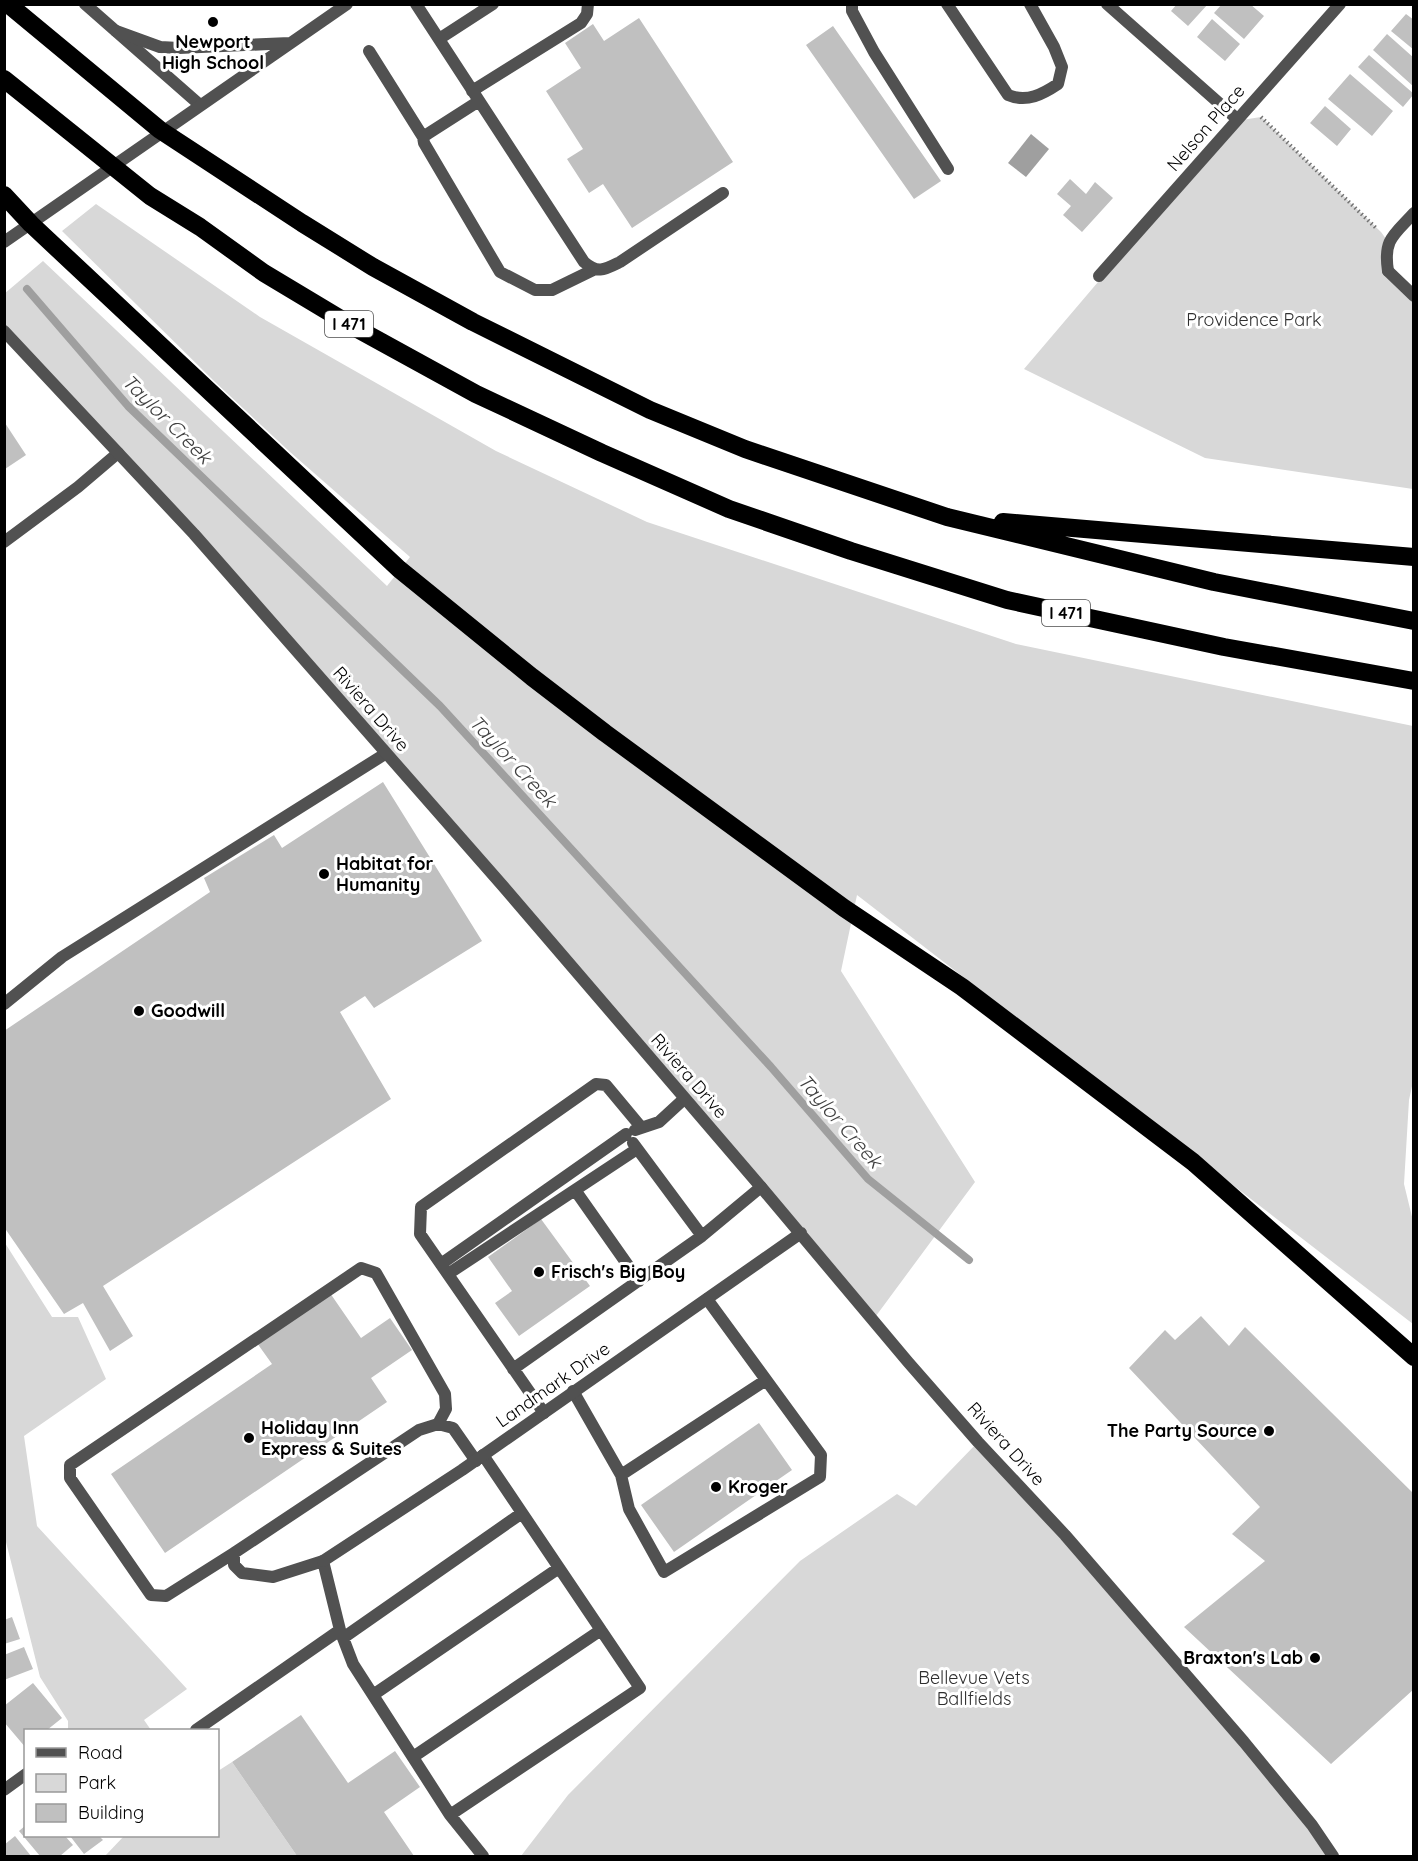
<svg xmlns="http://www.w3.org/2000/svg" width="1418" height="1861" font-family="Quicksand,sans-serif">
<style>
.green{fill:#d8d8d8}
.water{fill:#9f9f9f}
.lines{fill:none;stroke-linecap:round;stroke-linejoin:round}
.stream{stroke:#9f9f9f;stroke-width:8}
.building{fill:#c0c0c0}
.path{stroke:#737373;stroke-width:4;stroke-dasharray:1.5 3;stroke-linecap:butt}
.service{stroke:#515151;stroke-width:12}
.minor{stroke:#515151;stroke-width:12}
.tertiary{stroke:#515151;stroke-width:12}
.motorway{stroke:#000;stroke-width:18}
.poi-dot{fill:#000;stroke:#fff;stroke-width:2}
.labels{text-anchor:middle;stroke-width:6;stroke-linejoin:round;paint-order:stroke}
.shield{fill:#fff;stroke:#4c4c4c;stroke-width:1.5}
.shield-label{font-size:16px;font-weight:bold;fill:#000}
.poi-label{font-size:18px;font-weight:bold;fill:#000;stroke:#fff;text-anchor:start}
.street-label{font-size:18px;fill:#000;stroke:#fff}
.park-label{font-size:18px;fill:#2f2f2f;stroke:#fff}
.water-label{font-size:20px;font-style:italic;fill:#404040;stroke:#fff}
</style>
<rect width="100%" height="100%" fill="#fff"/>
<path class="green" d="M1261,117L1381,232L1389,243V271L1413,296V489L1205,458L1024,369L1235,121Z
M96,204L260,317L496,451L647,522L1016,644L1413,726L1414,1077L1409,1100L1404,1184L1413,1221V1324L857,895L841,971L975,1182L873,1320L502,885L5,331L4,294L43,261L387,586L410,557L290,452L215,382L62,231Z
M5,1243L52,1317H78L106,1379L24,1436L37,1526L187,1689L144,1720L151,1730H68V1721L40,1677L5,1538Z
M978,1442L1065,1535L1333,1856H521L568,1795L800,1561L897,1494L916,1506Z
M232,1762L297,1856H105L124,1836H218V1771Z"/>
<path class="water" d="M1031,134L1049,149L1026,177L1008,163Z"/>
<g class="lines">
<path class="stream" d="M27,289L128,406L440,706L771,1067L868,1179L969,1260"/>
</g>
<path class="building" d="M1177,4H1208L1188,26L1171,11Z
M1222,4H1250L1264,16L1244,39L1214,13Z
M1406,14L1414,20V50L1391,31Z
M639,18L733,162L632,228L603,184L589,193L567,159L583,149L546,91L581,68L565,43L593,24L604,41Z
M1212,19L1240,44L1225,61L1197,37Z
M833,26L941,181L914,199L806,45Z
M1387,34L1414,58V87L1373,50Z
M1369,55L1414,94L1403,107L1358,67Z
M1350,74L1393,111L1372,136L1328,99Z
M1325,106L1351,129L1337,146L1310,123Z
M1070,179L1086,194L1095,182L1113,198L1082,232L1063,215L1071,206L1057,194Z
M5,423L26,455L5,469Z
M383,782L482,941L374,1008L365,996L340,1012L391,1099L103,1286L133,1336L110,1351L83,1303L64,1314L4,1227V1031L210,892L204,878L274,835L282,848Z
M541,1219L590,1286L519,1336L495,1303L512,1291L488,1257Z
M330,1293L361,1338L390,1318L412,1350L371,1378L387,1402L165,1553L111,1474L272,1364L257,1343Z
M1201,1316L1229,1346L1245,1327L1414,1494V1689L1331,1764L1184,1627L1265,1561L1232,1534L1260,1507L1129,1368L1165,1330L1175,1340Z
M759,1423L792,1470L674,1552L641,1505Z
M12,1617L20,1639L4,1644V1620Z
M24,1647L33,1669L4,1680V1655Z
M33,1683L62,1718L47,1730H26V1748L4,1722V1706Z
M301,1715L348,1783L395,1751L420,1787L384,1812L414,1856H297L232,1762Z
M26,1825V1836H65L73,1845L60,1856H40L19,1831Z
M15,1836L31,1856H4V1845Z
M70,1836H99L103,1840L84,1854Z"/>
<g class="lines">
<path class="path" d="M1261,117L1376,228"/>
<path class="service" d="M416,4L584,262C598,274 604,270 620,262L723,193
M852,4V11L874,52L948,169
M947,4L1008,95C1027,103 1043,94 1058,84L1062,67L1054,47L1030,4
M439,39L493,4
M369,51L423,137
M472,91L581,23L587,14L588,4
M479,101L429,133L423,137L424,143L500,272L535,290H552L593,270
M1388,271C1383,239 1394,235 1414,213
M4,542L78,487L118,453
M4,1004L62,957L385,754
M635,1130L659,1122L684,1099
M633,1143L702,1236
M575,1190L639,1281
M441,1264L626,1134
M448,1274L637,1149
M513,1369L702,1236L761,1187
M573,1391L621,1475L629,1509L664,1572L820,1477L821,1455L707,1299
M544,1413L420,1234L421,1207L596,1084L606,1085L641,1127
M476,1461L453,1428L438,1424L419,1430L234,1553V1565L242,1573L273,1577L323,1561L340,1630L353,1664L450,1815L640,1688L483,1455
M621,1475L766,1380
M234,1553L166,1596L151,1595L70,1478V1465L361,1268L376,1273L445,1394L446,1409L438,1424
M343,1638L522,1513
M373,1695L559,1568
M196,1730L340,1630
M413,1757L601,1630
M450,1815L483,1856"/>
<path class="minor" d="M85,4L200,105
M1107,4L1237,119
M1388,271L1414,296
M1099,276L1340,4
M4,331L194,534L502,885L761,1187L908,1362L978,1442L1065,1535L1244,1742L1312,1825L1333,1856
M323,1561L462,1470L801,1233
M4,1790L26,1774"/>
<path class="tertiary" d="M116,31L160,47L179,48L290,43
M4,242L347,4"/>
<path class="motorway" d="M8,4L160,130L302,223L373,267L473,322L650,410L745,449L947,517L1214,582L1414,621
M4,79L150,196L200,227L264,273L354,327L476,394L602,453L729,509L851,551L1007,600L1224,647L1414,681
M4,195L31,224L399,569L532,677L605,733L844,908L962,987L1193,1162L1414,1357
M1003,522L1414,557"/>
</g>
<g class="poi-dot">
<circle cx="213" cy="22" r="6"/>
<circle cx="324" cy="874" r="6"/>
<circle cx="139" cy="1011" r="6"/>
<circle cx="539" cy="1272" r="6"/>
<circle cx="1269" cy="1431" r="6"/>
<circle cx="249" cy="1438" r="6"/>
<circle cx="716" cy="1487" r="6"/>
<circle cx="1315" cy="1658" r="6"/>
</g>
<g class="labels">
<g class="shield">
<rect x="325" y="311" width="48" height="26" rx="4.5"/>
<rect x="1042" y="600" width="48" height="26" rx="4.5"/>
</g>
<g class="shield-label">
<text x="349" y="330">I 471</text>
<text x="1066" y="619">I 471</text>
</g>
<g class="poi-label">
<text x="213" y="48" text-anchor="middle">Newport<tspan x="213" dy="21">High School</tspan></text>
<text x="336" y="870">Habitat for<tspan x="336" dy="21">Humanity</tspan></text>
<text x="151" y="1017">Goodwill</text>
<text x="551" y="1278">Frisch's Big Boy</text>
<text x="261" y="1434">Holiday Inn<tspan x="261" dy="21">Express &amp; Suites</tspan></text>
<text x="1257" y="1437" text-anchor="end">The Party Source</text>
<text x="728" y="1493">Kroger</text>
<text x="1303" y="1664" text-anchor="end">Braxton's Lab</text>
</g>
<g class="street-label">
<text transform="translate(1206 128) rotate(-49)" y="6">Nelson Place</text>
<text transform="translate(371 709) rotate(49)" y="6">Riviera Drive</text>
<text transform="translate(689 1076) rotate(49)" y="6">Riviera Drive</text>
<text transform="translate(553 1385) rotate(-35)" y="6">Landmark Drive</text>
<text transform="translate(1006 1444) rotate(48)" y="6">Riviera Drive</text>
</g>
<g class="park-label">
<text x="1254" y="326">Providence Park</text>
<text x="974" y="1684">Bellevue Vets<tspan x="974" dy="21">Ballfields</tspan></text>
</g>
<g class="water-label">
<text transform="translate(167 419) rotate(45)" y="7">Taylor Creek</text>
<text transform="translate(513 761) rotate(47)" y="7">Taylor Creek</text>
<text transform="translate(840 1121) rotate(49)" y="7">Taylor Creek</text>
</g>
</g>
<rect width="1418" height="1861" fill="none" stroke="#000000" stroke-width="12"/>
<rect x="24" y="1729" width="195" height="108" fill="#ffffff" stroke="#999999" stroke-width="1.5"/>
<rect x="36" y="1748" width="30" height="9" fill="#515151" stroke="#999999" stroke-width="1.5"/>
<text x="78" y="1759" font-size="18" fill="#000000">Road</text>
<rect x="36" y="1774" width="30" height="18" fill="#d8d8d8" stroke="#999999" stroke-width="1.5"/>
<text x="78" y="1789" font-size="18" fill="#000000">Park</text>
<rect x="36" y="1804" width="30" height="18" fill="#c0c0c0" stroke="#999999" stroke-width="1.5"/>
<text x="78" y="1819" font-size="18" fill="#000000">Building</text>
</svg>
